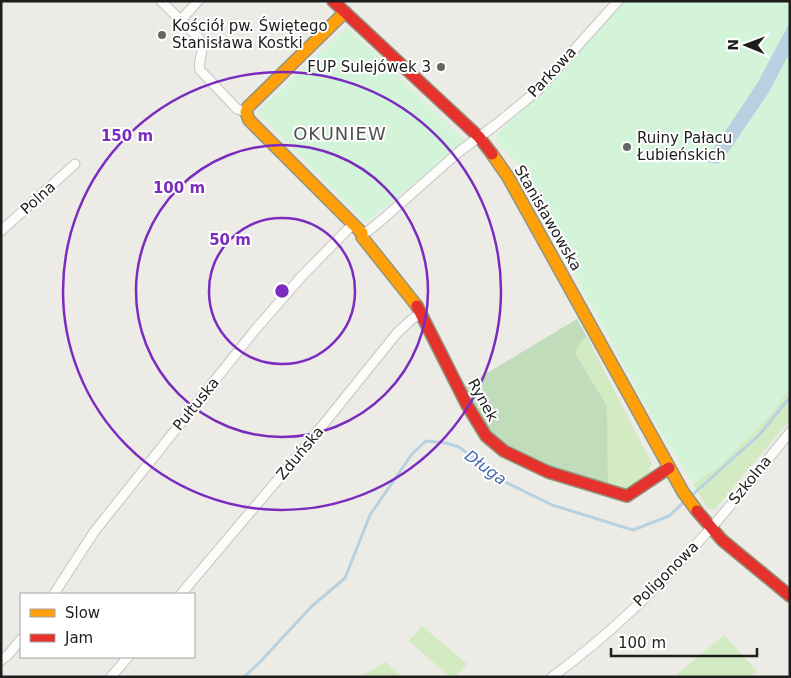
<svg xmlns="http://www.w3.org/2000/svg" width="791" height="678" font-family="'DejaVu Sans',sans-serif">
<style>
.grass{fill:#d2ebc3}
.forest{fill:#c0dcba}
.park{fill:#d3f4d9}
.water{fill:#b8d1e0}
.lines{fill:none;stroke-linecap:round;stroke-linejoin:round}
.stream{stroke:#b8d1e0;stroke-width:3}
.street-casing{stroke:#c4c4c2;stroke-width:11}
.slow-casing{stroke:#90967e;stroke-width:14}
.jam-casing{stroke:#90967e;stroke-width:14}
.street{stroke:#fcfcfb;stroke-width:9}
.slow{stroke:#ff9f0a;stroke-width:11}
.jam{stroke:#e5322d;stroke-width:11}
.ring{fill:none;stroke:#7b2cbf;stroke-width:2.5}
.poi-dot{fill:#656563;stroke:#fff;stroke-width:2}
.labels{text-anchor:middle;stroke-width:4;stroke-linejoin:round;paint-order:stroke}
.poi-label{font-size:15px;fill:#1d1d1d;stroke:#fff;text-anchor:start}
.street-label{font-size:15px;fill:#1d1d1d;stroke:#fff}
.water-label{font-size:16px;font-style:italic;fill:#4668b0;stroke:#fff}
.quarter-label{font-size:18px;letter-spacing:1px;fill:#505050;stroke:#fff}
.centre{fill:#7b2cbf;stroke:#fff;stroke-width:2.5}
.ring-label{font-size:15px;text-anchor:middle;font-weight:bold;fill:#7b2cbf;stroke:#fff;stroke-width:4;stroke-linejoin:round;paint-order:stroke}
</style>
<rect width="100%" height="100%" fill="#ecebe6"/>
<path class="grass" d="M587,337L652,464L649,470L652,473L631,489L608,484L607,406L575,353L582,340Z
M790,387V420L715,509H708L693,484L721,464L772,413Z
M422,626L467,664L455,677H450L409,641Z
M724,635L757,671L750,677H678L676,675Z
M386,662L402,677H359Z"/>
<path class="forest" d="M577,319L587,337L582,340L575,353L607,406L608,484C563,471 516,461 485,424C476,414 471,398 464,387Z"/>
<path class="park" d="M625,1H790V387L772,413L721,464L693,484L650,414L557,242L546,209L518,164L498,143L496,135L571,60Z
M347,27L465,141L366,223L257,112Z"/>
<path class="water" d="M790,22V52L769,92L729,151L718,164L708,162V157L758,82Z"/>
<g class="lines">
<path class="stream" d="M690,497L759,435L790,397
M244,677L260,662L311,607L345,578L370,515L412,454L426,441L446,443L459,447L503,481L552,505L633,530L669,516L685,501"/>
<g class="street-casing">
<path id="street" d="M161,1L200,39C206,52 197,59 200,70L237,109L246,112
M181,20L198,1
M1,231L75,164
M362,233L368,231L383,219L460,151L494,126L537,91L618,1
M54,594L94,532L255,330L302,276L353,224
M181,594L302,451L397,333L412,319L421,313
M1,660L8,655L21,639
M111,677L128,657
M552,677C608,636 664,582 710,529C738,498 763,465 790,432"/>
</g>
<g class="slow-casing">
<path id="slow" d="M345,12L248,107L246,112L249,120L362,233V237L417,306
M492,154L508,177L683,492L697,511"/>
</g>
<g class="jam-casing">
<path id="jam" d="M333,1L479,137L492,154
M417,306L467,405L486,436L504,451L548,472L627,496L669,468
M697,511L722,540L790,596"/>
</g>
<use href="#street" class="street"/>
<use href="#slow" class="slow"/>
<use href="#jam" class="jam"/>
</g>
<g class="ring">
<circle cx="282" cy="291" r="73"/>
<circle cx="282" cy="291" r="146"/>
<circle cx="282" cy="291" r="219"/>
</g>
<g class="poi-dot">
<circle cx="162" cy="35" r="5"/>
<circle cx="441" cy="67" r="5"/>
<circle cx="627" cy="147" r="5"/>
</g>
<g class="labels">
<g class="poi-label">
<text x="172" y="31">Kościół pw. Świętego<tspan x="172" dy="17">Stanisława Kostki</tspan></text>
<text x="431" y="72" text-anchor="end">FUP Sulejówek 3</text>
<text x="637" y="143">Ruiny Pałacu<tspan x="637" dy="17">Łubieńskich</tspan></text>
</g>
<g class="street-label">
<text transform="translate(552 72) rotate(-47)" y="5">Parkowa</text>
<text transform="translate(38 198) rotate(-42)" y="5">Polna</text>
<text transform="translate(548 218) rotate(60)" y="5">Stanisławowska</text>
<text transform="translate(483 400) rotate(61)" y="5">Rynek</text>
<text transform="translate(196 404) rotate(-51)" y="5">Pułtuska</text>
<text transform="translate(300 453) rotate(-50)" y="5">Zduńska</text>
<text transform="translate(750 480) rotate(-51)" y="5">Szkolna</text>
<text transform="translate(666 574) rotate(-45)" y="5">Poligonowa</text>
</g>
<g class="water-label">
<text transform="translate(486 467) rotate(36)" y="6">Długa</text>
</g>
<g class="quarter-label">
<text x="340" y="140">OKUNIEW</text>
</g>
</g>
<circle cx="282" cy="291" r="8" class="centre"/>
<g class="ring-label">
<text x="127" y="141">150 m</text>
<text x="179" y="193">100 m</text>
<text x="230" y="245">50 m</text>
</g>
<rect width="791" height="678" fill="none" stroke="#1d1d1d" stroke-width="5"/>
<rect x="20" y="593" width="175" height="65" fill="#ffffff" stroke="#a5a5a5"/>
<rect x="30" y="609" width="25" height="8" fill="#ff9f0a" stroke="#a5a5a5"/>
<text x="65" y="618" font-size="15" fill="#1d1d1d">Slow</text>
<rect x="30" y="634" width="25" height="8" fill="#e5322d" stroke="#a5a5a5"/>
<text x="65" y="643" font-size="15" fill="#1d1d1d">Jam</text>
<g transform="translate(746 45) rotate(271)" stroke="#ffffff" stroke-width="4" paint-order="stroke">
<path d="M0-4L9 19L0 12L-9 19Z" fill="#1d1d1d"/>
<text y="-8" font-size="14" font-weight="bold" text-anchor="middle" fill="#1d1d1d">N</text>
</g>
<path d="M611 648v8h146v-8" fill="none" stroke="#1d1d1d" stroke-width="2.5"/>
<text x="618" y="648" font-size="15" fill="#1d1d1d" stroke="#ffffff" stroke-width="4" paint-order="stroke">100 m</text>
</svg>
